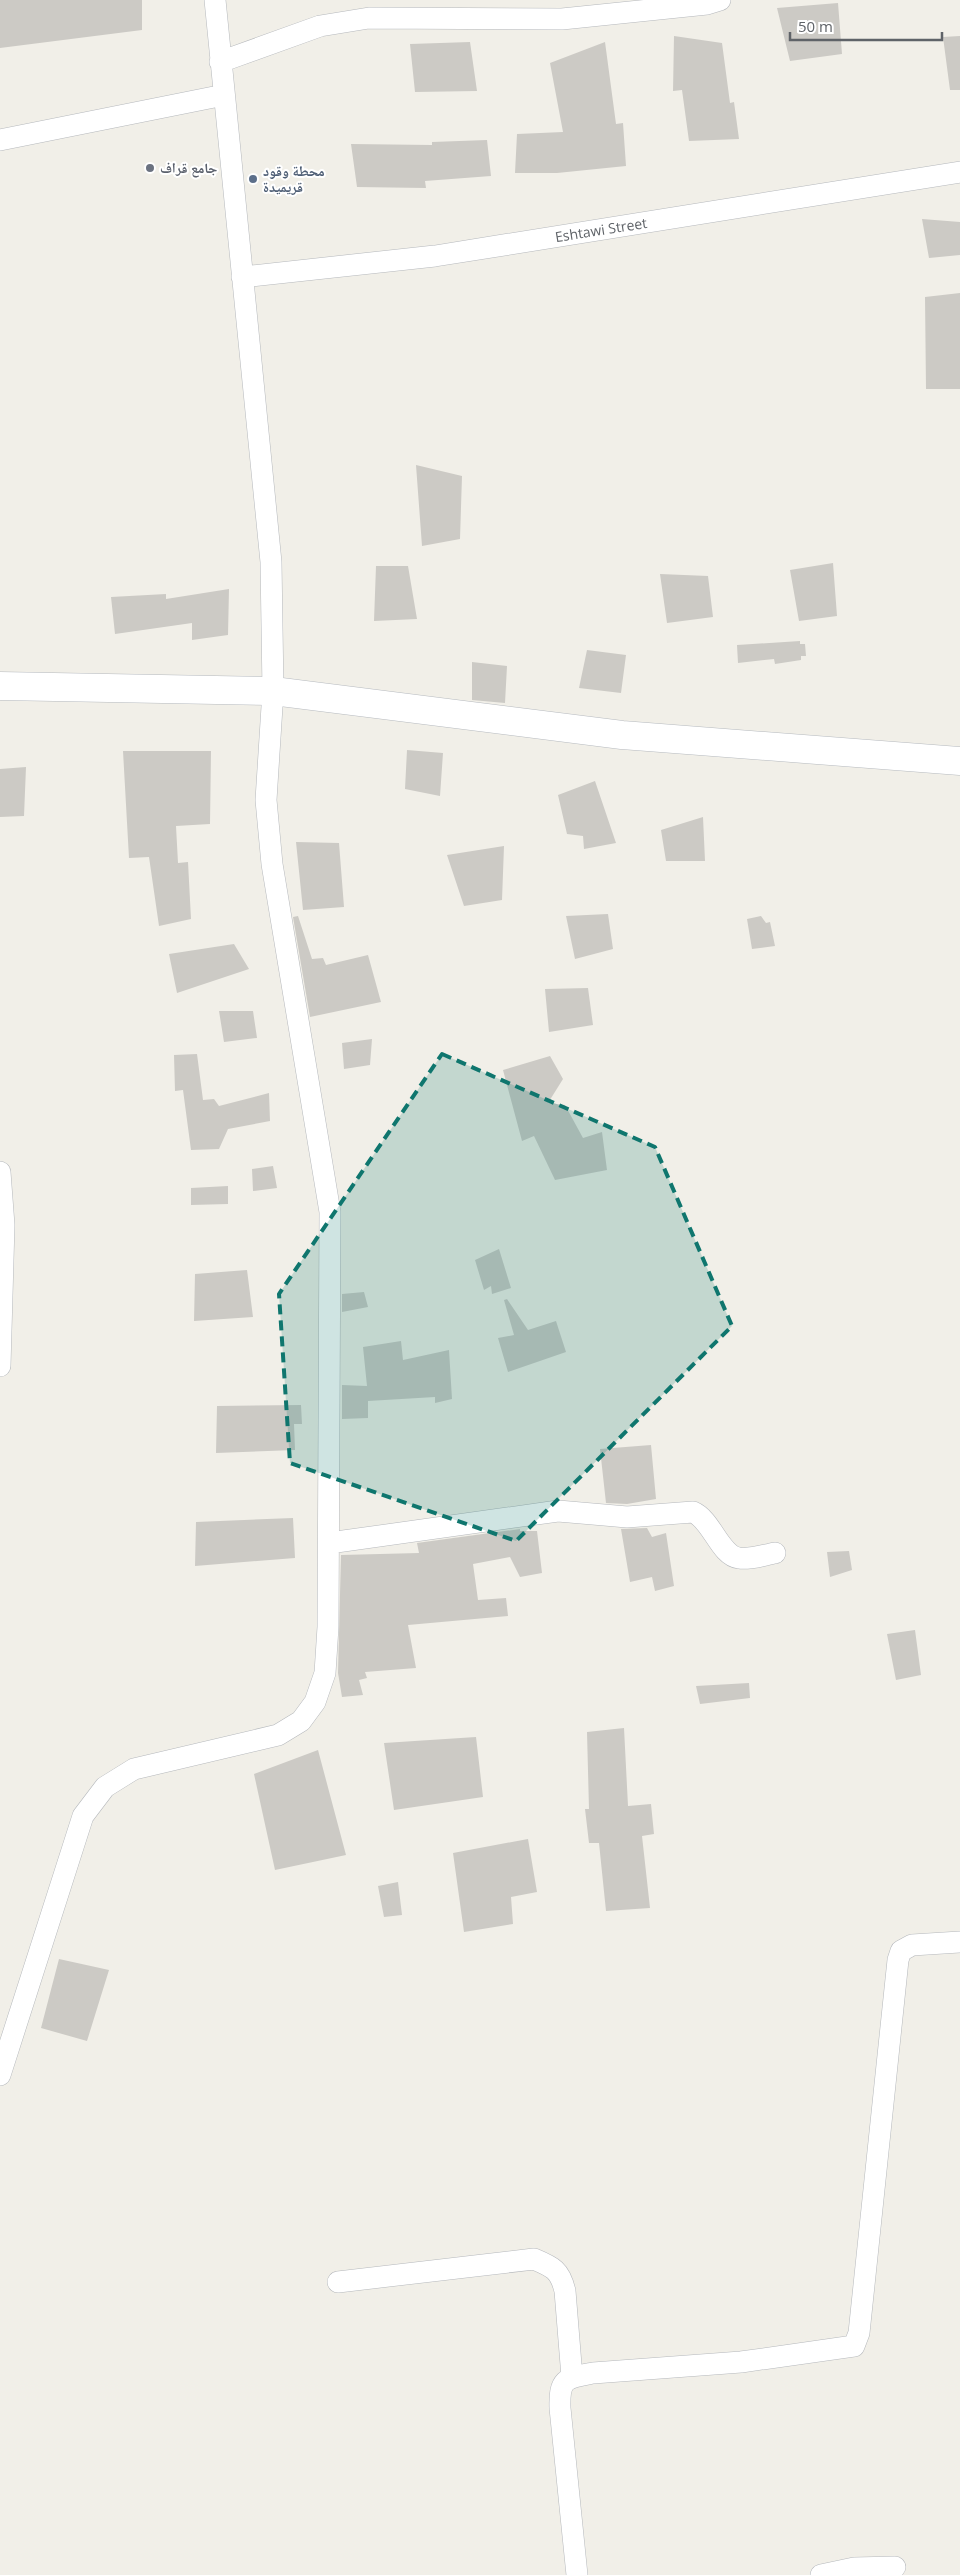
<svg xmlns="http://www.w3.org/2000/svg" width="960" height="2575" font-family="'Open Sans','Noto Naskh Arabic',sans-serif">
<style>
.building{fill:#cccac5}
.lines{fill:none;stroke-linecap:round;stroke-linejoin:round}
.street-casing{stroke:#b5b8bc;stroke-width:22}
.secondary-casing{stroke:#b6babf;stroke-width:29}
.street{stroke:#fff;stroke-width:21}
.secondary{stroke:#fff;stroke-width:28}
.marked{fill:#0f766e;fill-opacity:0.2;stroke:#0f766e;stroke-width:4;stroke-dasharray:10 6;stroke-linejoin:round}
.worship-dot{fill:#6b7280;stroke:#fff;stroke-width:2}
.service-dot{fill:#5c6f8a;stroke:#fff;stroke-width:2}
.labels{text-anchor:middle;stroke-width:4;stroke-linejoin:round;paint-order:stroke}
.worship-label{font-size:14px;font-weight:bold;fill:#5b616d;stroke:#fff;text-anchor:start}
.service-label{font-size:14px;font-weight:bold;fill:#4e5e75;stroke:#fff;text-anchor:start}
.street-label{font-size:14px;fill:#5f6368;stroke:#fff}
</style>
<rect width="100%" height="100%" fill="#f1efe8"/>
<path class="building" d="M0,0H142V30L0,48Z
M838,3L842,54L790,61L777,8Z
M674,36L722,43L730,103L734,102L739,139L689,141L682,90L673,91Z
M960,36V90H950L943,37Z
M470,42L477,91L415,92L410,44Z
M605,42L616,124L623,123L626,166L557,173H515L517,134L563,132L550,63Z
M487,140L491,176L425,181L426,188L357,187L351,144L432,145V142Z
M922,219L960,222V255L929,258Z
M960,293V389H926L925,297Z
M416,465L462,476L460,539L422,546Z
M833,563L837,616L799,621L790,570Z
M376,566H408L417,619L374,621Z
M660,574L708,576L713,617L667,623Z
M229,589L228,635L192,640V623L115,634L111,597L166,594V599Z
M800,641V644H805L806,656H801V660L775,664L774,659L738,663L737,645Z
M587,650L626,655L621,693L579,688Z
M472,662L507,666L505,703L472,700Z
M407,750L443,753L440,796L405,789Z
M123,751H211L210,824L176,826L178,863L188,862L191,919L159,926L149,857L129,858Z
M26,767L24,816L0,817V769Z
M595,781L616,843L584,849L583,836L567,834L558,795Z
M703,817L705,861H666L661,830Z
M296,842L339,843L344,907L303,910Z
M504,846L502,900L464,906L447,855Z
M608,914L613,949L575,959L566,916Z
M298,916L312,959L323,958L326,965L368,955L381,1002L310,1017L293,917Z
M761,916L766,923L770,922L775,946L752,949L747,919Z
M234,944L249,969L177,993L169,954Z
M588,988L593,1025L549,1032L545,989Z
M219,1011H253L257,1038L224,1042Z
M372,1039L370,1065L344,1069L342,1043Z
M197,1054L203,1100L214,1099L219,1106L269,1093L270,1121L228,1129L219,1149L191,1150L183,1090L175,1091L174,1055Z
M550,1056L563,1079L548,1103L565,1105L583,1138L602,1132L607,1170L555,1180L534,1136L522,1141L503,1070Z
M273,1166L277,1188L253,1191L252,1169Z
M228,1186V1204L191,1205V1188Z
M499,1249L511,1288L492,1294L491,1286L484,1290L475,1260Z
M247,1270L253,1317L194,1321L195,1274Z
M364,1292L368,1307L342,1312V1294Z
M507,1299L528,1330L556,1321L566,1352L508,1372L498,1338L514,1335L504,1300Z
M401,1341L403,1360L449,1350L452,1399L435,1403V1397L368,1401V1418L342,1419V1385L367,1386L363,1347Z
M301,1405L302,1424H294L295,1450L216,1453L217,1406Z
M651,1445L656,1499L627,1504L606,1503L600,1449Z
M293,1518L295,1558L195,1566L196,1522Z
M647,1528L652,1537L666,1533L674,1586L655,1591L652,1577L630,1582L621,1529Z
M520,1529V1531H537L542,1573L520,1577L510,1557L473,1564L478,1600L506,1598L508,1616L408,1625L416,1668L365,1672L367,1678L359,1680L363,1695L342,1697L338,1673L341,1555L419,1553L417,1543Z
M849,1551L852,1570L830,1577L827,1552Z
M915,1630L921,1675L896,1680L887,1634Z
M749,1683L750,1698L700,1704L696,1686Z
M624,1728L628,1806L651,1804L654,1834L642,1836L650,1908L606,1911L599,1843H589L585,1809H589L587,1732Z
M476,1737L483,1797L394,1810L384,1743Z
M318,1750L346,1855L275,1870L254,1774Z
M528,1839L537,1892L511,1897L513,1924L464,1932L453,1853Z
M398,1882L402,1915L384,1917L378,1886Z
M59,1959L109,1970L87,2041L41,2028Z"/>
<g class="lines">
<g class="street-casing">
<path id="street" d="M220,62L320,26L369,18L562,19L707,4L720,0
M0,140L224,95
M242,277L435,256L960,172
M0,1172L4,1225L0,1366
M329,1543L558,1511L627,1517L693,1512C712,1520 720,1556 739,1558C750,1560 764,1555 775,1553
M0,2075L83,1816L105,1787L134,1769L278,1735L301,1721L315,1702L325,1673L328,1627L330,1212L272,864L266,800L273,691L271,562L215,0
M338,2282L534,2259C553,2267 560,2270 565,2291L572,2377
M577,2575L560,2408C559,2378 566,2378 593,2373L741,2362L854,2346L859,2333L898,1960L901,1951L912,1945L960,1942
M821,2575L854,2568L895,2567"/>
</g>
<g class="secondary-casing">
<path id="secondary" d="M0,686L273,691L622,735L960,761"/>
</g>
<use href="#street" class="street"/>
<use href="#secondary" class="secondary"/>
</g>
<path class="marked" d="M442,1054L655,1147L732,1326L516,1541L290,1463L279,1294Z"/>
<circle class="worship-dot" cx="150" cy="168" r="5"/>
<circle class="service-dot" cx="253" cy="179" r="5"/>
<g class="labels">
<g class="worship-label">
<text x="160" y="173">جامع قراف</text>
</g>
<g class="service-label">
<text x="263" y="176">محطة وقود<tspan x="263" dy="16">قريميدة</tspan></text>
</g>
<g class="street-label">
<text transform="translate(601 230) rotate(-9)" y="5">Eshtawi Street</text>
</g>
</g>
<path d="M790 32v8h152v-8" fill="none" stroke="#5f6368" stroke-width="2.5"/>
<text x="798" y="32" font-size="15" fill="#5f6368" stroke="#ffffff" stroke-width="4" paint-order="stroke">50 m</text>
</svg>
